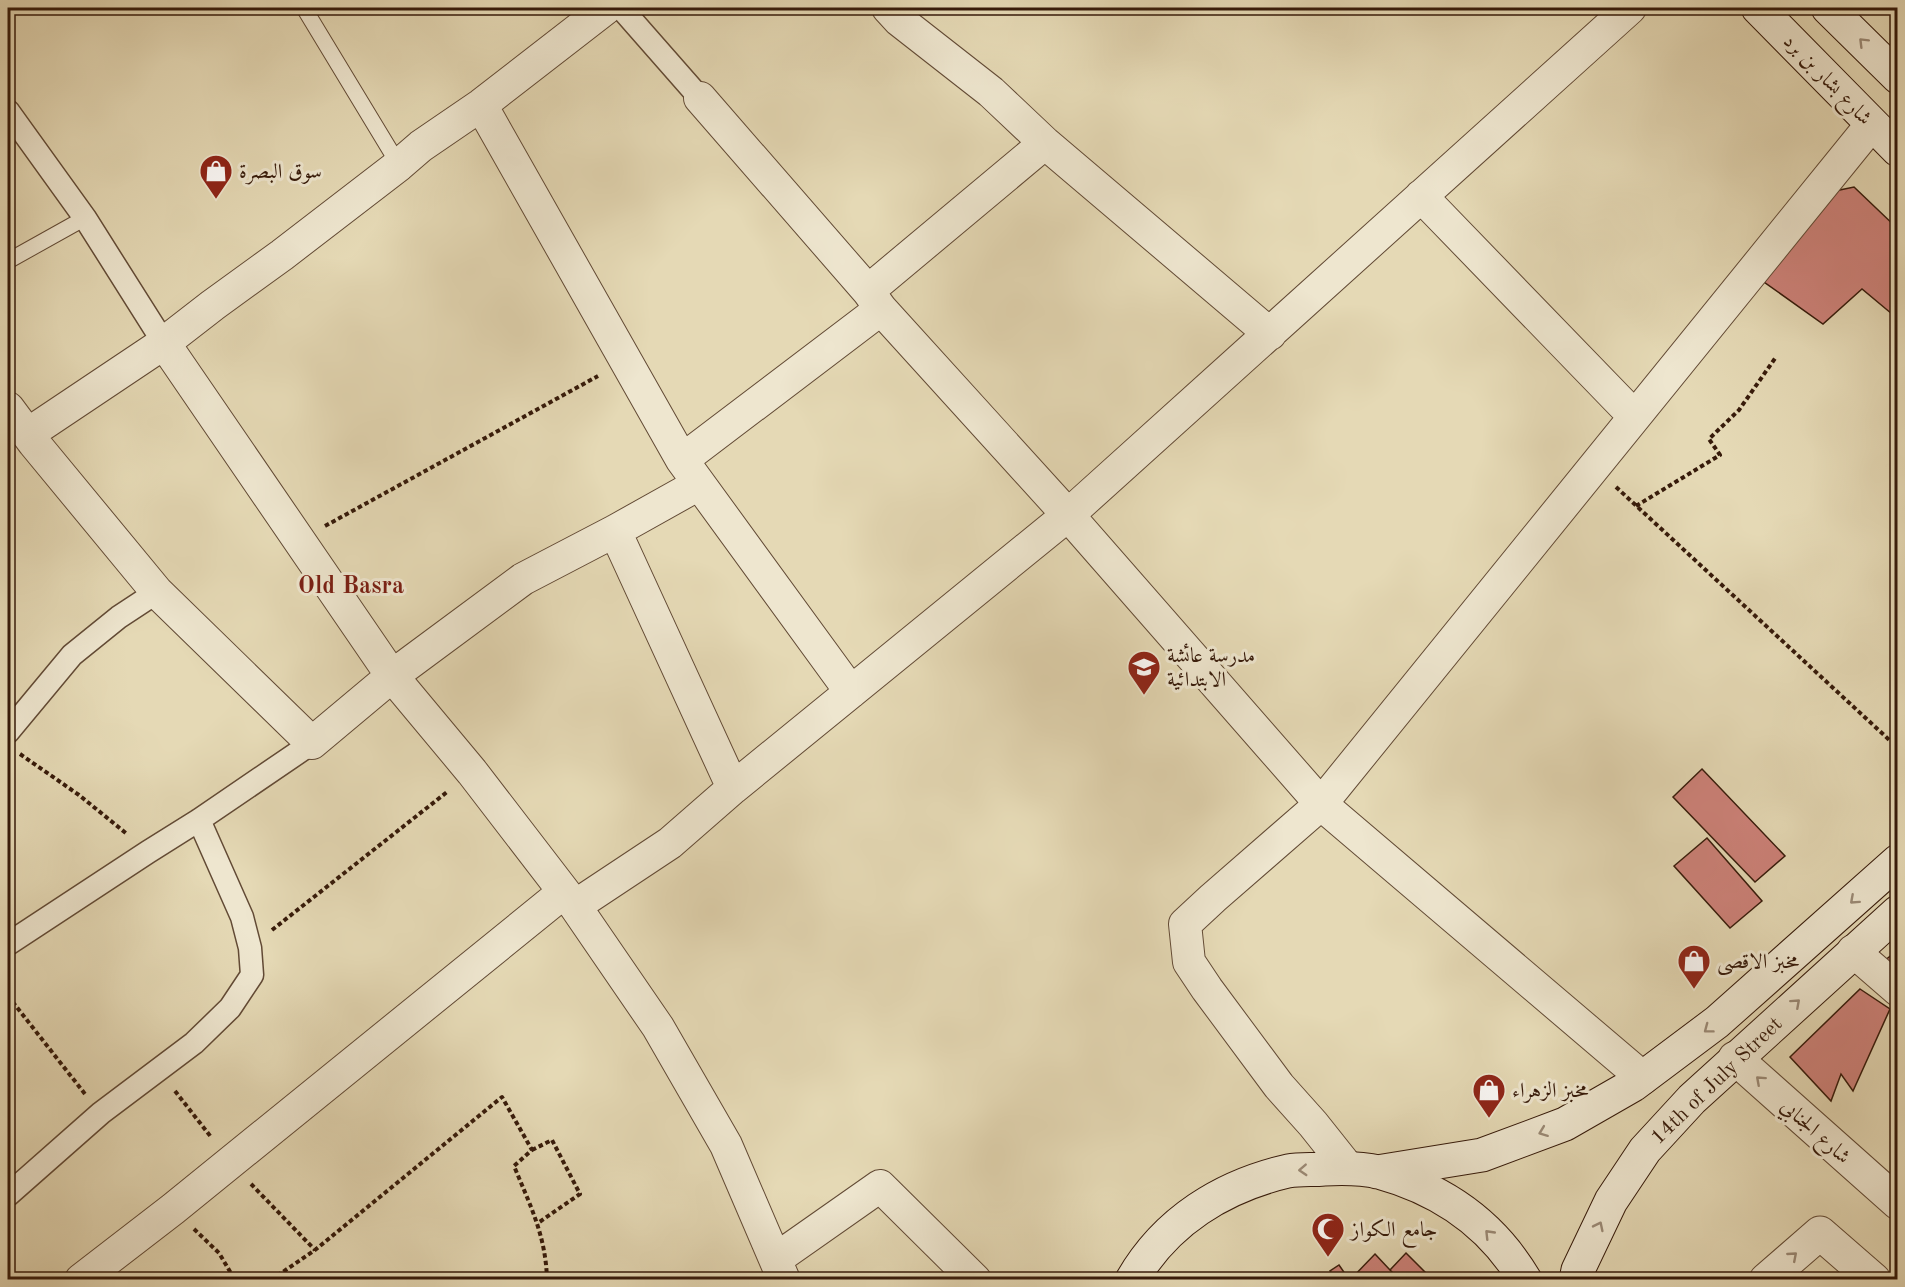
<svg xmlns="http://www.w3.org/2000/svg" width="1905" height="1287" font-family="'Old Standard TT',Amiri,serif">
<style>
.building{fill:#ce827a;stroke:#361a0a;stroke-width:1.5}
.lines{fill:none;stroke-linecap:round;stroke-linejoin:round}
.service-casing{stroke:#624a35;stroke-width:17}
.pedestrian-casing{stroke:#624a35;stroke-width:25}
.minor-casing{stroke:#624a35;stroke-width:34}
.tertiary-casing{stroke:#624a35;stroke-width:35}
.secondary-casing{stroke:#361a0a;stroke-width:35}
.path{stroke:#361a0a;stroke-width:4;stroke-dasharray:4.5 3;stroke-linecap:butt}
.service{stroke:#eee6cf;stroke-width:15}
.pedestrian{stroke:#eee6cf;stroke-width:22}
.minor{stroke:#eee6cf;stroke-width:32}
.tertiary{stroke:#eee6cf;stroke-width:33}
.secondary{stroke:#eee6cf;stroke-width:33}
.oneway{stroke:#9b8a76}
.labels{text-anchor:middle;stroke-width:6;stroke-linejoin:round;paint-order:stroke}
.street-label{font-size:21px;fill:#361a0a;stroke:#eee6cf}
.poi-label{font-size:21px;fill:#361a0a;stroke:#eee6cf;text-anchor:start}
.quarter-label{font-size:24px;font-weight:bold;fill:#7a1f14;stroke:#eee6cf}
</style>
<rect width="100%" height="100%" fill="#e5d9b5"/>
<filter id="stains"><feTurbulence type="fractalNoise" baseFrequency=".00333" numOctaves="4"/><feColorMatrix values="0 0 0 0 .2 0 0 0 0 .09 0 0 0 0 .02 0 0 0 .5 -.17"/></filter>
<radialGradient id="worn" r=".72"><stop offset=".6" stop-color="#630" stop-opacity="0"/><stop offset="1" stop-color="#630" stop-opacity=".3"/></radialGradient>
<path class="building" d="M1854,187L1898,229V319L1862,289L1823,324L1764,282L1835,191Z
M1702,769L1785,856L1755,882L1673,797Z
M1707,838L1762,901L1730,928L1674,866Z
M1898,950V975L1884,961Z
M1860,989L1890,1009L1853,1091L1841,1074L1831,1101L1790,1057Z
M1406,1253L1433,1280H1400L1390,1270Z
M1375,1254L1390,1270L1400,1280H1350Z
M1339,1265L1348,1278L1346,1280H1338L1330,1271Z"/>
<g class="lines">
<g class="service-casing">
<path id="service" d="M304,8L399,165
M8,261L85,218"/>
</g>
<g class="pedestrian-casing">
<path id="pedestrian" d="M621,8L700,98
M8,111L85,218L164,343
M8,732L72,655L119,617L157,592
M8,944L148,852L199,820L312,743
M8,1195L101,1113L194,1043L230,1008L252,975L250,948L242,917L199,820"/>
</g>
<g class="minor-casing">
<path id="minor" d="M888,8L899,20L991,92L1045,143L1270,334
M700,98L868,291L881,309L1068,515L1321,804L1643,1078
M481,105L682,460L851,692
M1421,196L1634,416
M868,291L1045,143
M164,343L392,676L472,772L575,906L658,1027L726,1145L784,1280
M8,408L34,443L157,592L312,743L392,676L523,579L615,531L699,484
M28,434L164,343L213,305L282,255L399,165L421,146L481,105L606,8
M682,460L881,309
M615,531L733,788
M575,906L670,843L733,788L1068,515L1630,8
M1853,951L1898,990
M1348,1168L1313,1124L1279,1086L1207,989L1189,962L1185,924L1213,898L1321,804L1872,124
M776,1259L880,1186L975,1280
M81,1280L173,1209L564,892"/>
</g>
<g class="tertiary-casing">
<path id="tertiary" d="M1735,1058L1898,1203
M1766,1280L1820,1233L1874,1280"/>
</g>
<g class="secondary-casing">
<path id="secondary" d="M1758,8L1898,150
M1828,8L1898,77
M1377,1172L1482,1155L1565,1124L1633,1085L1717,1022L1898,861
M1132,1280C1166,1221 1223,1186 1288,1171C1300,1169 1313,1170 1324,1169C1342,1168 1361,1168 1379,1172C1441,1189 1492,1224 1525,1280
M1576,1280L1578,1270L1611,1201L1645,1150L1692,1099L1898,912"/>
</g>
<path class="path" d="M1616,487L1898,748
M1636,506L1720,455L1709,439L1739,410L1776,357
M325,526L598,376
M20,754L79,795L127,834
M272,930L447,792
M8,996L85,1094
M175,1091L211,1137
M532,1150L552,1140L580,1194L538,1223
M251,1184L315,1250
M194,1229L219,1253L235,1280
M271,1280L315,1250L502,1097L532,1150L514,1166C530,1205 546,1236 547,1280"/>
<use href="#service" class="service"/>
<use href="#pedestrian" class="pedestrian"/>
<use href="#minor" class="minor"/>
<use href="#tertiary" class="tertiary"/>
<use href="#secondary" class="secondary"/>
</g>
<defs><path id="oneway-chevron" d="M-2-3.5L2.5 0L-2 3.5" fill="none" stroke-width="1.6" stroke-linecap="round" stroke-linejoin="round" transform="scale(1.5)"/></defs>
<g class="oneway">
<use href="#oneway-chevron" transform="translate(1863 42) rotate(-135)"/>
<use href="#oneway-chevron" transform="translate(1854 900) rotate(138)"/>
<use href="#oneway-chevron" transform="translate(1796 1003) rotate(-42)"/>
<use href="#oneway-chevron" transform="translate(1708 1029) rotate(143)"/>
<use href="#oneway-chevron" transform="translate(1760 1080) rotate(-138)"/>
<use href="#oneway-chevron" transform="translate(1543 1132) rotate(159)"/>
<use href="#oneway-chevron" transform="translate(1303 1170) rotate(177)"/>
<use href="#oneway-chevron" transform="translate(1599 1226) rotate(-64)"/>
<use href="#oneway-chevron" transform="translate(1489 1234) rotate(-134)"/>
<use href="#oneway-chevron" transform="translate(1793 1256) rotate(-41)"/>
</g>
<defs>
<g id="shop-pin" transform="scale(1.725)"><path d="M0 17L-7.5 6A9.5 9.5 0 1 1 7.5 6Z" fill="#8f2418" stroke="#eee6cf"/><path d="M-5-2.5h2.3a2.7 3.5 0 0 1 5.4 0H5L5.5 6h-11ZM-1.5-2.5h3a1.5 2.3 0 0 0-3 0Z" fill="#fff"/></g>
<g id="school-pin" transform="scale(1.725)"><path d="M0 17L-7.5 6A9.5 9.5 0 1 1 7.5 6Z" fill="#8f2418" stroke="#eee6cf"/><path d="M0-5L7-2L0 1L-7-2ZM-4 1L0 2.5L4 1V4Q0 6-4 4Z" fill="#fff"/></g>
<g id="mosque-pin" transform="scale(1.725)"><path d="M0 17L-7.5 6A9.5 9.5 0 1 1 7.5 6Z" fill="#8f2418" stroke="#eee6cf"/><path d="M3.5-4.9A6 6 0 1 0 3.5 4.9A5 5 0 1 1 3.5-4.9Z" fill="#fff"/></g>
</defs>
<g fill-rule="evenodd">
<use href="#shop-pin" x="216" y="171"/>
<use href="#school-pin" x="1144" y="667"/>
<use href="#shop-pin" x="1694" y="961"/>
<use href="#shop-pin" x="1489" y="1090"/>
<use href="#mosque-pin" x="1328" y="1229"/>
</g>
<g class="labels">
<g class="street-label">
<text transform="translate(1828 79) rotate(46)" y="7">شارع بشار بن برد</text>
<text transform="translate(1716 1080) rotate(-44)" y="7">14th of July Street</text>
<text transform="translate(1816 1131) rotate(42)" y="7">شارع الجنابي</text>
</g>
<g class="poi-label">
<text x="239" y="178">سوق البصرة</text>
<text x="1167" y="662">مدرسة عائشة<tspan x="1167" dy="24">الابتدائية</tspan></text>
<text x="1717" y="968">مخبز الاقصى</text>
<text x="1512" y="1097">مخبز الزهراء</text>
<text x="1351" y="1236">جامع الكواز</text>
</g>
<g class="quarter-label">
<text x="351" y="593">Old Basra</text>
</g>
</g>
<rect width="1905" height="1287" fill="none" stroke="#e5d9b5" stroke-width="30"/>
<rect x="9" y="9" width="1887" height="1269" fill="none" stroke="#361a0a" stroke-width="3"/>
<rect x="15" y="15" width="1875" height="1257" fill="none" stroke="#361a0a" stroke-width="1.5"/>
<rect width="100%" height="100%" filter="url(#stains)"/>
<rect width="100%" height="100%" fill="url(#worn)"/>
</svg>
